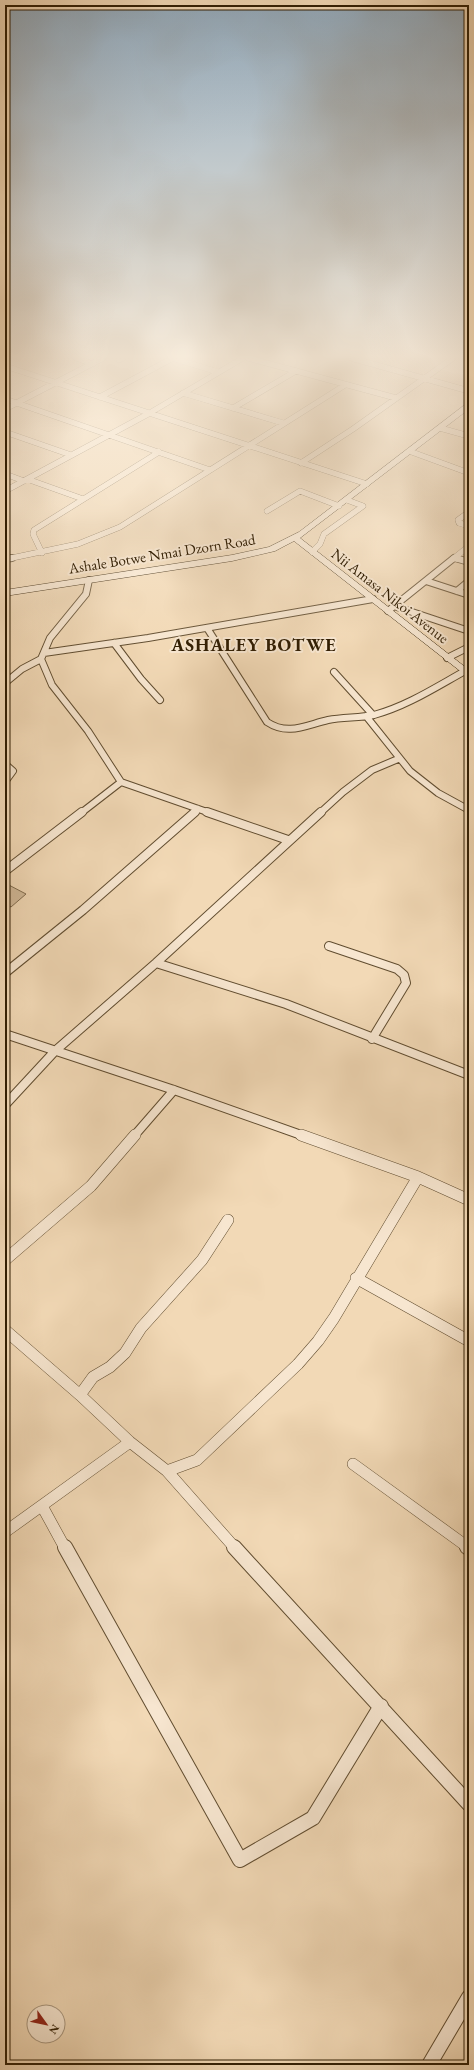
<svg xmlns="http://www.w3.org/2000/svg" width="474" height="2070" font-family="'EB Garamond',serif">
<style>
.green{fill:#d1b998;stroke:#816c4e}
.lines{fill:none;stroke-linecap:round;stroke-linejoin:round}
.street-far4-casing{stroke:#614d30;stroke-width:6}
.street-far3-casing{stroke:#614d30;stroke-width:8}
.street-far2-casing{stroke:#614d30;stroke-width:10}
.street-far1-casing{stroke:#614d30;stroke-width:12}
.street-casing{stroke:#614d30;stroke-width:16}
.secondary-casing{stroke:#311e03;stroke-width:1}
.street-far4{stroke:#f7e6d0;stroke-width:5.5}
.street-far3{stroke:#f7e6d0;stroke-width:6}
.street-far2{stroke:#f7e6d0;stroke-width:8}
.street-far1{stroke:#f7e6d0;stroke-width:11}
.street{stroke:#f7e6d0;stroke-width:14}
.secondary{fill:#f7e6d0;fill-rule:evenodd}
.labels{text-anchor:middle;stroke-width:4;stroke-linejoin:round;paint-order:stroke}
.far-street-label{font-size:15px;fill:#311e03;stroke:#f7e6d0}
.far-district-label{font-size:18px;font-weight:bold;letter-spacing:1px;fill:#311e03;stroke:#f7e6d0}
</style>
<rect width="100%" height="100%" fill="#f2d9b6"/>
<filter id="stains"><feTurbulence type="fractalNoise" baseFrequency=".005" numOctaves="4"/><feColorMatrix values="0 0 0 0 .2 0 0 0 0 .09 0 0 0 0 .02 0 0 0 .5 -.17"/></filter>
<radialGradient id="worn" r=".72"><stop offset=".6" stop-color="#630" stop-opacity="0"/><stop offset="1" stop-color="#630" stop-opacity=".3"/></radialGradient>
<path class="green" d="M5,883L26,894L11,907L5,904Z"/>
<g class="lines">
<g class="street-far4-casing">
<path id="street-far4" d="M76,358L93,364
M172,358L218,372
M248,358L396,398
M351,358L469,391
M119,360L123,358
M5,366L367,484
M183,393L283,423
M100,397L173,358
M5,399L210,470
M233,408L296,371
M5,409L103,358
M440,428L465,435L469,433
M5,432L71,455
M409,451L469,473
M301,463L353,429L453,358
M5,474L24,481
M27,479L83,499
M5,491L148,414L243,358
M267,511L300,491L339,506
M469,512L458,520L459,523L469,526
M312,552L320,544L324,534L363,506L347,500
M42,553L33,534L34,530L159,452
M455,558L457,559
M7,559L78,544L120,527L345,385
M453,559L469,546"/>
</g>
<g class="street-far3-casing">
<path id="street-far3" d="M455,558L469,562
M5,559L12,558
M426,581L469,595
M457,591L469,581
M394,606L469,631
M388,611L454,558
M207,628L267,722C288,736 306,725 328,720C343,717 359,718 374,715C407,706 436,687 465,671
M114,643L141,679L160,700
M44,653L148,638L373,599
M447,658L469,647
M41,659L52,685L88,731L121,782L81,813
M334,672L373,715
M5,683L22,669L41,659L50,638L86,594L89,580
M366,716L410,771L438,793L469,810
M5,764L13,771L5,782
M121,782L210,813
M193,813L198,809
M320,813L343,792L372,770L398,759"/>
</g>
<g class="street-far2-casing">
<path id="street-far2" d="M207,812L288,840
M5,871L82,812
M329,946L397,969L404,975L406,983L372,1039
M156,963L286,1004L469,1075
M5,973L83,910L195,812
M5,1034L174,1090L304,1136
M5,1105L55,1051L156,963L321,812
M134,1136L174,1090"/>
</g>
<g class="street-far1-casing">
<path id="street-far1" d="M301,1135L418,1177L469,1200
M5,1260L91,1186L135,1135
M356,1278L469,1341
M5,1330L80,1395L130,1442L167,1471L235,1548
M80,1395L93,1377L110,1367L125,1353L141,1328L202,1260L228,1220
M353,1464L469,1548
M167,1471L197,1460L298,1364L318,1341L334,1318L418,1177
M42,1506L65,1548
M5,1532L130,1442"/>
</g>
<g class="street-casing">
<path id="street" d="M65,1547L240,1860L313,1818L381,1706
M234,1547L469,1804
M467,1547L469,1548
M429,2065L469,1997"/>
</g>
<g class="secondary-casing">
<path id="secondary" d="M466,404H469V409L300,538L469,670V678L294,541L275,551L232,561L5,596V590L232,555L269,547L299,532Z"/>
</g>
<use href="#street-far4" class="street-far4"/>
<use href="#street-far3" class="street-far3"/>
<use href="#street-far2" class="street-far2"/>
<use href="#street-far1" class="street-far1"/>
<use href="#street" class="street"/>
<use href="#secondary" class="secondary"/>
</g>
<linearGradient id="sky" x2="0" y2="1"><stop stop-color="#91a9bc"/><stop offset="0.55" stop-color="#f9eede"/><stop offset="1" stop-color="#f9eede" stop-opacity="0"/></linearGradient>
<rect width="474" height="648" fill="url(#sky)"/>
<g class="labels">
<g class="far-street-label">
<text transform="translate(162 554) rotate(-9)" y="5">Ashale Botwe Nmai Dzorn Road</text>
<text transform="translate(390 596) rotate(38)" y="5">Nii Amasa Nikoi Avenue</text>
</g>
<g class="far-district-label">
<text x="254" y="651">ASHALEY BOTWE</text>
</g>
</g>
<rect width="474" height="2070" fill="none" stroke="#f2d9b6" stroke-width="20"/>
<rect x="6" y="6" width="462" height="2058" fill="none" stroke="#311e03" stroke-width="2"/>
<rect x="10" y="10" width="454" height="2050" fill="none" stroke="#311e03"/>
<g transform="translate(46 2024) rotate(123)"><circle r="19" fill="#f7e6d0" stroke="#a8967e"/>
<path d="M0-3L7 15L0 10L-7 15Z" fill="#8f2418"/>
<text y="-6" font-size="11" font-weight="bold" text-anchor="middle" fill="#311e03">N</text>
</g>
<rect width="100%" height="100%" filter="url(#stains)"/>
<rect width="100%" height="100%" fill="url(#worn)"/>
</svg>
